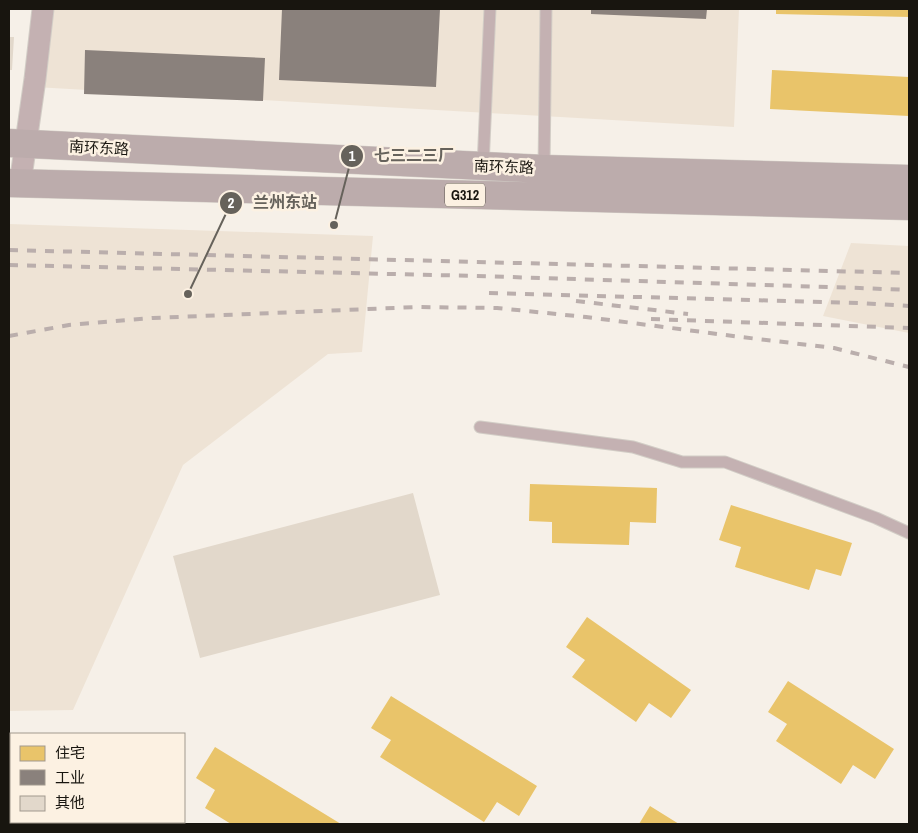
<svg xmlns="http://www.w3.org/2000/svg" width="918" height="833" font-family="'Archivo Narrow','Noto Sans SC',sans-serif">
<style>
.built{fill:#eee3d5}
.homes{fill:#e9c46a}
.industry{fill:#8a817c}
.building{fill:#e2d8cb}
.lines{fill:none;stroke-linecap:round;stroke-linejoin:round}
.lane-casing{stroke:#d2cdc6;stroke-width:13}
.street-casing{stroke:#d2cdc6;stroke-width:23}
.highway-casing{stroke:#d2cdc6;stroke-width:29}
.lane{stroke:#c4b1b2;stroke-width:11}
.street{stroke:#c4b1b2;stroke-width:21}
.highway{stroke:#bcacac;stroke-width:28}
.rail{stroke:#baaeac;stroke-width:4;stroke-dasharray:9 9;stroke-linecap:butt}
.labels{text-anchor:middle;stroke-width:5;stroke-linejoin:round;paint-order:stroke}
.shield{fill:#fcf1e2;stroke:#5c574e;stroke-width:1}
.shield-label{font-size:14px;font-weight:bold;fill:#18150f}
.street-label{font-size:15px;fill:#18150f;stroke:#fcf1e2}
.leader{fill:none;stroke:#66625b;stroke-width:2}
.callout-dot{fill:#66625b;stroke:#fcf1e2;stroke-width:2}
.mark-label{font-size:15px;text-anchor:middle;font-weight:bold;fill:#fff}
.callout-label{font-size:16px;text-anchor:middle;font-weight:bold;fill:#66625b;stroke:#fcf1e2;stroke-width:5;stroke-linejoin:round;paint-order:stroke}
</style>
<rect width="100%" height="100%" fill="#f6f0e8"/>
<path class="built" d="M34,9H739L734,127L35,87Z
M9,224L373,236L362,352L328,354L183,465L73,710L9,711Z
M851,243L909,246V333L823,316Z"/>
<path class="homes" d="M776,9H909V17L776,14Z
M772,70L909,77V116L770,109Z
M530,484L657,488L656,523L630,522L629,545L552,543V522L529,521Z
M731,505L852,543L841,576L816,569L809,590L735,567L741,547L719,540Z
M587,617L691,690L671,718L649,703L636,722L572,677L585,660L566,647Z
M788,681L894,749L875,779L853,765L841,784L776,741L787,724L768,712Z
M391,696L537,786L519,816L497,802L484,822L380,757L391,740L371,728Z
M215,747L341,824H231L205,808L215,790L196,778Z
M650,806L679,824H639Z"/>
<path class="industry" d="M282,9H440L436,87L279,80Z
M591,9H707L706,19L591,14Z
M85,50L265,58L263,101L84,94Z"/>
<path class="building" d="M9,37H14L12,70H9Z
M413,493L440,595L200,658L173,556Z"/>
<g class="lines">
<g class="lane-casing">
<path id="lane" d="M483,166L490,9
M544,169L546,9
M480,427L633,447L682,462H725L876,518L909,533"/>
</g>
<g class="street-casing">
<path id="street" d="M20,184L35,79L43,9"/>
</g>
<g class="highway-casing">
<path id="highway" d="M9,143L544,169L909,179
M9,183L909,206"/>
</g>
<use href="#lane" class="lane"/>
<use href="#street" class="street"/>
<use href="#highway" class="highway"/>
<path class="rail" d="M9,250L909,273
M9,265L477,276L860,288L909,290
M489,293L860,303L909,306
M576,301L688,314
M651,319L909,328
M9,336L69,325L153,318L417,307L497,308L586,317L741,337L834,348L909,367"/>
</g>
<g class="labels">
<rect class="shield" x="445" y="183.5" width="40" height="23" rx="4"/>
<g class="shield-label">
<text x="465" y="200">G312</text>
</g>
<g class="street-label">
<text transform="translate(99 148) rotate(3)" y="5">南环东路</text>
<text transform="translate(504 167) rotate(2)" y="5">南环东路</text>
</g>
</g>
<path class="leader" d="M334 225L352 156M188 294L231 203"/>
<g class="callout-dot">
<circle cx="334" cy="225" r="5"/>
<circle cx="188" cy="294" r="5"/>
<circle cx="352" cy="156" r="12"/>
<circle cx="231" cy="203" r="12"/>
</g>
<g class="mark-label">
<text x="352" y="161">1</text>
<text x="231" y="208">2</text>
</g>
<g class="callout-label">
<text x="414" y="161">七三二三厂</text>
<text x="285" y="208">兰州东站</text>
</g>
<rect width="918" height="833" fill="none" stroke="#18150f" stroke-width="20"/>
<rect x="10" y="733" width="175" height="90" fill="#fcf1e2" stroke="#a1998e"/>
<rect x="20" y="746" width="25" height="15" fill="#e9c46a" stroke="#a1998e"/>
<text x="55" y="758" font-size="15" fill="#18150f">住宅</text>
<rect x="20" y="770" width="25" height="15" fill="#8a817c" stroke="#a1998e"/>
<text x="55" y="783" font-size="15" fill="#18150f">工业</text>
<rect x="20" y="796" width="25" height="15" fill="#e2d8cb" stroke="#a1998e"/>
<text x="55" y="808" font-size="15" fill="#18150f">其他</text>
</svg>
